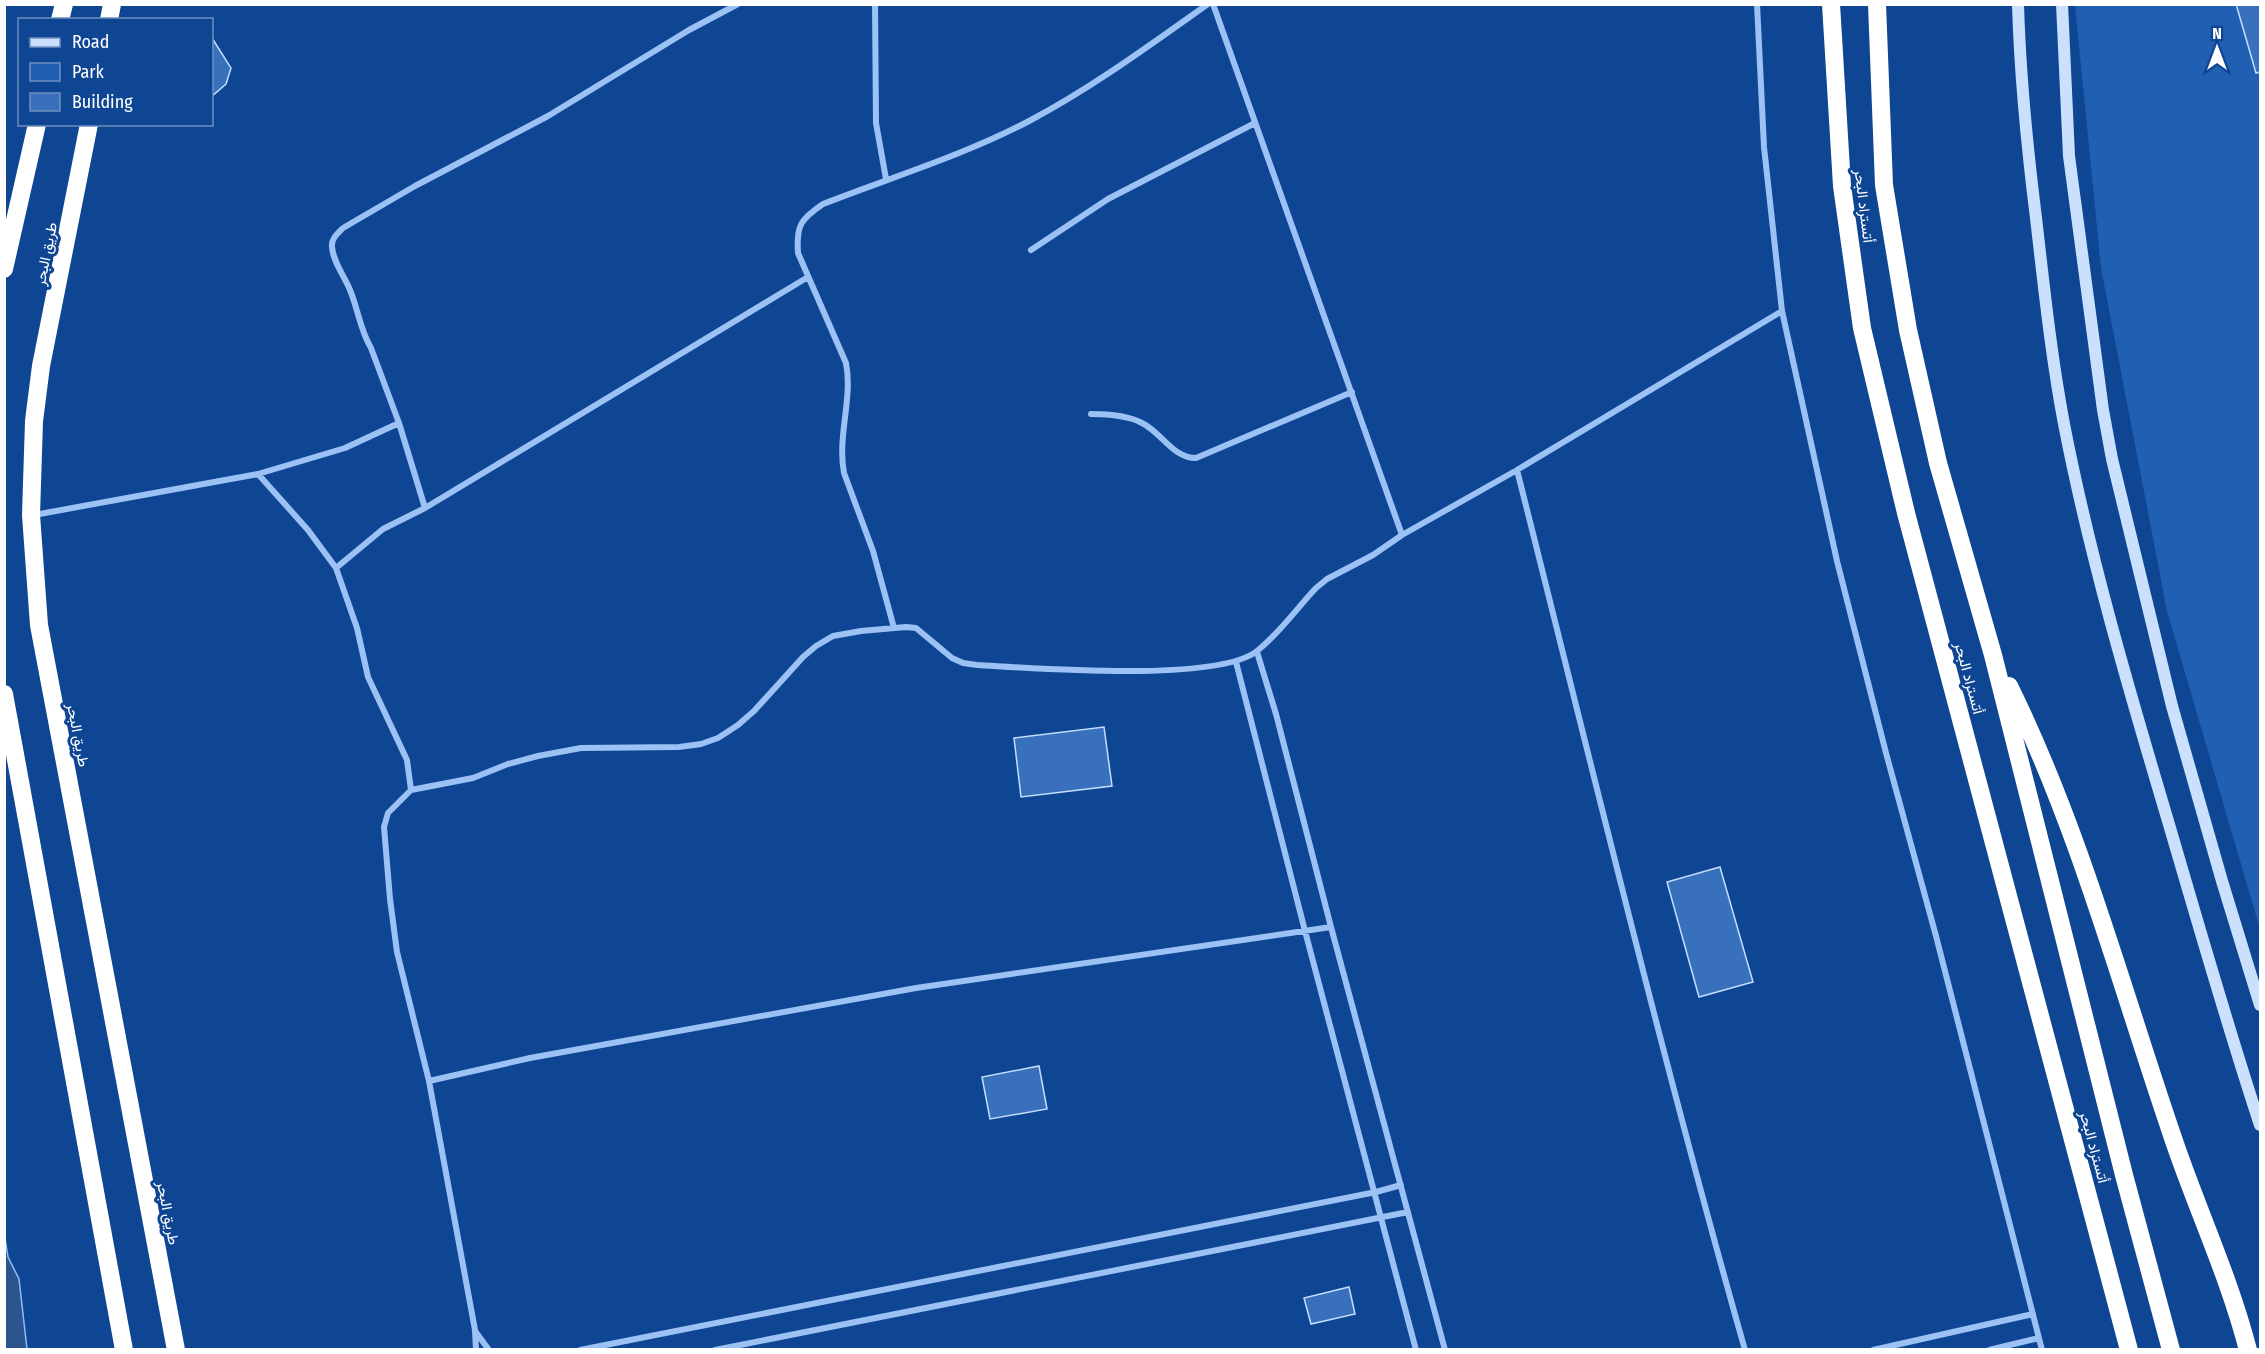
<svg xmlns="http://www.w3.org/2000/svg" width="2265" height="1354" font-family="'Fira Sans Condensed',Vazirmatn,sans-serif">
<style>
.green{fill:#215fb3}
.water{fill:#2c548e;stroke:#8dbcf8;stroke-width:1.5}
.building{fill:#3870bc;stroke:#c4ddfe;stroke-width:1.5}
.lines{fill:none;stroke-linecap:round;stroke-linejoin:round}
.street{stroke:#9cc1f4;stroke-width:6}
.secondary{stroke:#cbe0fd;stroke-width:12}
.highway{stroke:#fff;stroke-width:18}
.labels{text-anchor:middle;stroke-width:6;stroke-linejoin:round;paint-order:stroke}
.street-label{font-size:15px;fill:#fff;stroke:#0f4693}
</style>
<rect width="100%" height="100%" fill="#0f4693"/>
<path class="green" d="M2075,5H2260V929L2167,611L2101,268Z"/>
<path class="water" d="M4,1231L8,1257L19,1279L27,1349H5Z"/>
<path class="building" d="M2236,4H2260V72L2256,73Z
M212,38L231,68L226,84L212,96Z
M1104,727L1112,786L1021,797L1014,738Z
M1720,867L1753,982L1699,997L1667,882Z
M1039,1066L1047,1109L990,1119L982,1077Z
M1349,1287L1355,1314L1311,1324L1304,1298Z"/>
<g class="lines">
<path class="street" d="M875,4L876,123L886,179
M1213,4L1402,535L1517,470L1782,311
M1757,4L1764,147L1782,311L1837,561L1886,753L1936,936L2042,1350
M1031,250L1108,199L1255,123
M1091,414C1108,414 1127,415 1142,423C1162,433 1173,458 1196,458L1352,392
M1517,470C1591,763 1662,1058 1745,1350
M258,474L345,448L399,423
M425,508L808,277
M34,515L258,474L308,530L336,568L357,628L368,677L407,760L411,790L388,813L384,827L390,899L397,952L429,1081L475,1330L476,1350
M336,568L383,529L425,508L399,423L371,348C360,330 358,309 350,290C345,277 333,262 332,247C331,239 337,234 343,228L415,186L548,116L689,30L738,4
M894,628L873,551L844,473C837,436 853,399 846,363L798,253C796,225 801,219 823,204C892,177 965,155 1031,120C1093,87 1150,45 1208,4
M1257,652L1276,714L1331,927L1445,1350
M1236,662L1305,931L1416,1350
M411,790L473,778L508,764L538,756L581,748L679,747L701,744L718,738L738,725L754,711L803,657L816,646L833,636L861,631L906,627L916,628L952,658L963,663L977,665C1033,668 1216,683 1257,651C1279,634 1297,608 1316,588L1327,579L1373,555L1402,535
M429,1081L530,1058L916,988L1331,927
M475,1331L489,1350
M580,1350L1376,1192L1401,1185
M715,1350L1408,1212
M1873,1350L2033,1314
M1989,1350L2039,1338"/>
<path class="secondary" d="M2018,4C2020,76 2027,146 2036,218C2044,287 2051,355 2064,424C2090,558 2129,690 2168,821C2198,923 2227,1025 2260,1125
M2062,4L2069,156L2103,410L2112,459L2172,706L2222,881L2260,1005"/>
<path class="highway" d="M1831,4L1842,186L1862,328L1906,513L2129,1350
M1877,4L1884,185L1908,330L1938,463L1993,655L2124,1175L2171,1350
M60,20L64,4
M109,20L112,4
M89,124L41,366L34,421L31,515L39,625L176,1350
M4,269L37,124
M2009,686C2079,828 2121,986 2172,1135C2196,1207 2229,1276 2248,1350
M4,694L124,1350"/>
</g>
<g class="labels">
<g class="street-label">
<text transform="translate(1864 206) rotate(83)" y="5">أتستراد البحر</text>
<text transform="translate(46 254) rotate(-79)" y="5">طريق البحر</text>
<text transform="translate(1969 678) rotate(75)" y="5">أتستراد البحر</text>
<text transform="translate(78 735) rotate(79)" y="5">طريق البحر</text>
<text transform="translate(2094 1147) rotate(75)" y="5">أتستراد البحر</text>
<text transform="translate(168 1213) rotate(79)" y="5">طريق البحر</text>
</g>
</g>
<rect width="2265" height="1354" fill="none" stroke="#ffffff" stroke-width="12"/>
<rect x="18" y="18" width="195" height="108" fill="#0f4693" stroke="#6f90be" stroke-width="1.5"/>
<rect x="30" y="38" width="30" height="9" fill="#cbe0fd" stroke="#6f90be" stroke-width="1.5"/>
<text x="72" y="48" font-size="18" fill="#ffffff">Road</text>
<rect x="30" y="63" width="30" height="18" fill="#215fb3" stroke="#6f90be" stroke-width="1.5"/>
<text x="72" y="78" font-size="18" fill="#ffffff">Park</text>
<rect x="30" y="93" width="30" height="18" fill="#3870bc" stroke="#6f90be" stroke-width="1.5"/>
<text x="72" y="108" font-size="18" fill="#ffffff">Building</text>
<g transform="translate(2217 48)" stroke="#0f4693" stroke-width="4.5" paint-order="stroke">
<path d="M0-4.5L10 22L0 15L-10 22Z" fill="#ffffff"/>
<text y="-9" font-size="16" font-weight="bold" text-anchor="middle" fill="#ffffff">N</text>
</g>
</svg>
